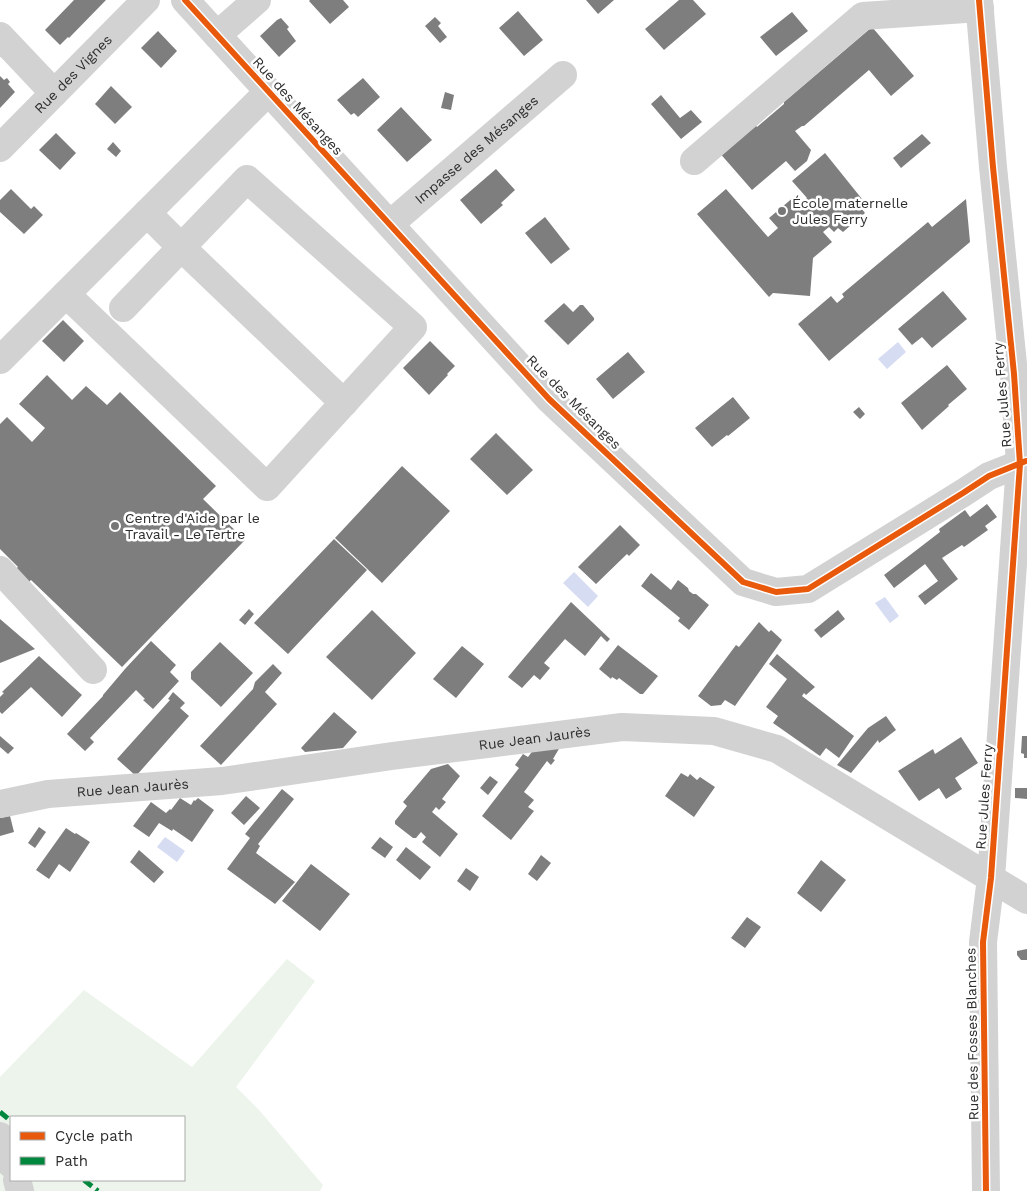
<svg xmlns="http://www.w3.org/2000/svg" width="1027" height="1191" font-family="'Work Sans',sans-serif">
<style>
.green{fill:#ecf4eb;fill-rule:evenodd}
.water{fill:#d6dcf2}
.building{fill:#7e7e7e}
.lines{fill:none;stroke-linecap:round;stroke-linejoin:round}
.minor{stroke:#d2d2d2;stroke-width:28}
.quiet{stroke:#00873e;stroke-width:5;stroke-dasharray:10 5;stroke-linecap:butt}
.cycleway-casing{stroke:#fff;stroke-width:9}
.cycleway{stroke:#e8590c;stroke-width:6}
.poi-dot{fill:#767676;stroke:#fff;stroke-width:2}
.labels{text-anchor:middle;stroke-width:5;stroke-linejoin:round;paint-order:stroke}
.street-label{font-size:14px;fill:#2d2d2d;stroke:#fff}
.poi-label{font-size:14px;fill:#2d2d2d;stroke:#fff;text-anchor:start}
</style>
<rect width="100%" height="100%" fill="#fff"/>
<path class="green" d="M287,959L315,981L236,1087L259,1110L323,1185L320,1191H0V1077L84,990L192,1067ZM11,1117H184V1180H11Z"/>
<path class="water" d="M898,342L906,352L887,369L878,359Z
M574,572L598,596L588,607L563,583Z
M885,597L899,616L890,623L875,603Z
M165,837L185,851L177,862L157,847Z"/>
<path class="building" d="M74,0H106L69,38L68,37L60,45L45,30Z
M310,0H343L349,7L330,24L309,1Z
M586,0H614L598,14Z
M679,0H693L706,14L664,50L645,29Z
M518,11L543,40L524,56L499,28Z
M792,12L808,31L776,56L760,37Z
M435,17L441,23L438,26L447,37L440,43L425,26Z
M281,18L289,27L287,29L296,41L279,57L260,36L277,20Z
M872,27L914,76L891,96L869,70L804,126H802L795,131L811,150L807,161L795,171L786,161L752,190L718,151L753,122L757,127L784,104V102Z
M158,31L177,51L161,68L141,48Z
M0,76L4,80L7,78L10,82L8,84L15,92L0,108Z
M363,78L380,97L358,117L354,113L351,115L337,100Z
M111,86L132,107L115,124L95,104Z
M445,92L454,95L451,110L441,108Z
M661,95L680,118L691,110L702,122L681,139L651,104Z
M401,107L432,140L407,162L377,130Z
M56,133L76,153L60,170L39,150Z
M922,134L931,143L901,168L893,158Z
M113,142L121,151L116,157L107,149Z
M825,153L866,204L861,208L865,213L843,232L838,228L834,232L829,227L823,232L832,242L813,258L810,296L773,293L769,297L697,214L726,189L768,237L778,228L769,218L795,196L802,203L807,198L792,181Z
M496,169L515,190L501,203L503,205L481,224L460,200Z
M11,189L31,209L34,206L43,215L24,234L0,212V200Z
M966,199L970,242L829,361L798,324L831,296L837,303L844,297L842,294L928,222L932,227Z
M545,217L570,249L551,264L525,233Z
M943,291L967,319L932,348L922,337L912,345L898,329Z
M564,303L573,312L580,305H583L594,318V320L568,345L544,321Z
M63,320L84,341L64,362L42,341Z
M430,341L455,366L447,374L448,375L429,395L403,368Z
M628,352L645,372L613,399L596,379Z
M947,365L967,389L948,405L949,406L922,430L901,403Z
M47,375L72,400L86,386L107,405L120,392L216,486L203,499L245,540L122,667L31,580L25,586L11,573L18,567L0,549V424L7,417L32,442L45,428L19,404Z
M733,397L750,418L728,436L727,435L712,447L695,428Z
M859,407L865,414L860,419L853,412Z
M496,433L533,470L507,495L470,459Z
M402,466L450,511L382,583L335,538Z
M987,504L997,517L985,526L988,530L964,547L962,545L942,558L958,579L925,605L918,596L938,581L925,564L894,588L884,575L940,532L939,529L965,510L970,517Z
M620,525L640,545L629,556L627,554L596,584L578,567Z
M334,539L367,570L288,654L254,623Z
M651,573L671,590L678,580L688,588L689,591L693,594H696L709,605L689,630L678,621L680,618L641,586Z
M571,602L610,639L607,642L601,636L585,656L565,639L544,663L550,668L540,680L534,675L522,688L508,677Z
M249,609L254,614L245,625L239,620Z
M372,610L416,653L372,700L326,657Z
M838,610L845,619L821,638L814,630Z
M0,619L35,649L0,663Z
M759,622L769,632L771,630L782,640L735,706L725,700L721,705L711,706L698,696L736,645L739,647Z
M151,641L176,665L170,672L179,681L153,709L143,700L145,699L136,690L90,738L94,742L85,751L67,734L103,696V695L125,669Z
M220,642L253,673L221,707L191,679V672Z
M618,645L658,676L643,694H640L619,678L617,680L612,677L611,679L599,669Z
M462,646L484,664L456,698L433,679Z
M777,654L815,687L806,695L804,693L802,696L854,736L839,758L826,748L820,756L773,723L778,716L766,707L787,679L769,664Z
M39,656L82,695L62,717L31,687L2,714L0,712V697L4,693L2,692Z
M273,664L282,673L265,692L277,704L221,765L200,746L253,689L255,682Z
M173,692L185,703L180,708L189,716L136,776L117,759L170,700L168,699Z
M334,712L357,732L343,748L305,752L301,748Z
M886,716L896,730L879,743L878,740L851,773L837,765L868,728Z
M0,736L14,748L8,754L0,747Z
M1022,736H1027V758H1024V754L1021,753Z
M961,737L978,763L955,778L962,789L946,799L939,788L919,801L898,771L933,749L935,754Z
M560,747L553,759L555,760L551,765L547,761L524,792L534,800L528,807L534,811L511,840L482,816L519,768L515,765L523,754L528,757L534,749Z
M448,764L460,776L442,799L446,802L439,810L436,807L432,812L458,834L440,857L422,842L426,837L421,832L416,838H413L395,824V821L407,806L403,802L431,769Z
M681,773L688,777L690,774L697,780L700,777L715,787L694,817L665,796Z
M490,776L498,782L488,795L480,788Z
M1015,788H1027V799L1015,798Z
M282,789L294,799L258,844L260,846L256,853L295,882L275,904L227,869L250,838L245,834Z
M246,796L260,808L244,825L231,813Z
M180,798L191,805L194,800L195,801L198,798L214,810L192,842L173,829L172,831L159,823L149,837L133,826L151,802L166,813L170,809L171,810Z
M10,816L14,832L0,836V818Z
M39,827L46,832L35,848L28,843Z
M66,828L75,834L76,833L90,842L70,872L59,864L49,879L36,870Z
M380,837L393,847L385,858L371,848Z
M406,847L431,867L420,880L396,860Z
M139,850L164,872L154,883L130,862Z
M541,855L551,863L537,881L528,874Z
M821,860L846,880L821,912L797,893Z
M311,864L350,894L320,931L282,901Z
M466,868L479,877L470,891L457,881Z
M747,917L761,927L745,948L731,938Z
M1027,949V960H1021L1017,955V951Z"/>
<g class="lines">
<g class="minor">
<path d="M185,0L549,399L743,582L776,592L808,589L963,493L989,476L1027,461"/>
<path d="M979,0L993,167L1014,374L1020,464L991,878L983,942L986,1191"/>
<path d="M217,35L257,0"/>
<path d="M0,36L54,93"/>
<path id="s1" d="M0,148L146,0"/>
<path d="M694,161L863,16L980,8"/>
<path d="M147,213L181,247L344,403"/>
<path id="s2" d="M390,224L563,75"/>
<path d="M66,294L267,487L413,327L247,179L123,308"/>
<path d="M0,360L268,92"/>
<path d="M0,570L93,670"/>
<path id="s3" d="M0,804L48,794L222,781L392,756L622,727L714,731L777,749L1027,900"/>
<path d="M0,1136L5,1147L11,1164"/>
<path d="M17,1180L20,1191"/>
</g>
<path class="quiet" d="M0,1112L11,1121
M84,1180L98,1191"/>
<g class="cycleway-casing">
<path id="cycleway" d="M185,0L549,399L743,582L776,592L808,589L963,493L989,476L1026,461
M979,0L993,167L1014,374L1020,464L991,878L983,942L986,1191"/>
</g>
<use href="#cycleway" class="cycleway"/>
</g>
<g class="poi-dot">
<circle cx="782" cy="211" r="5"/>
<circle cx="115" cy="526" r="5"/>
</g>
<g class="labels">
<g class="street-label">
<text dy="5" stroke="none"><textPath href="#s1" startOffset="104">Rue des Vignes</textPath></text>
<text transform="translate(298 106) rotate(48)" y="5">Rue des Mésanges</text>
<text dy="5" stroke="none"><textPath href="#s2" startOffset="114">Impasse des Mésanges</textPath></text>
<text transform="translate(1002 395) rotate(-95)" y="5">Rue Jules Ferry</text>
<text transform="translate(574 402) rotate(45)" y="5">Rue des Mésanges</text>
<text dy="5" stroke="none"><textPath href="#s3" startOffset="539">Rue Jean Jaurès</textPath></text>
<text dy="5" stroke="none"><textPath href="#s3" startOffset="134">Rue Jean Jaurès</textPath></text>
<text transform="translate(984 797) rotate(-86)" y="5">Rue Jules Ferry</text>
<text transform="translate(972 1034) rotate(-91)" y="5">Rue des Fosses Blanches</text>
</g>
<g class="poi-label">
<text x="792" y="208">École maternelle<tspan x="792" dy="16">Jules Ferry</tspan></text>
<text x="125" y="523">Centre d'Aide par le<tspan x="125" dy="16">Travail - Le Tertre</tspan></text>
</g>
</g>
<rect x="10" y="1116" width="175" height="65" fill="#ffffff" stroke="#ababab"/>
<rect x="20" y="1132" width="25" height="8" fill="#e8590c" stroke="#ababab"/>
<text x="55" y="1141" font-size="15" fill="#2d2d2d">Cycle path</text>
<rect x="20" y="1157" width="25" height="8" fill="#00873e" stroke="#ababab"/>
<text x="55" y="1166" font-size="15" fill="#2d2d2d">Path</text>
</svg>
